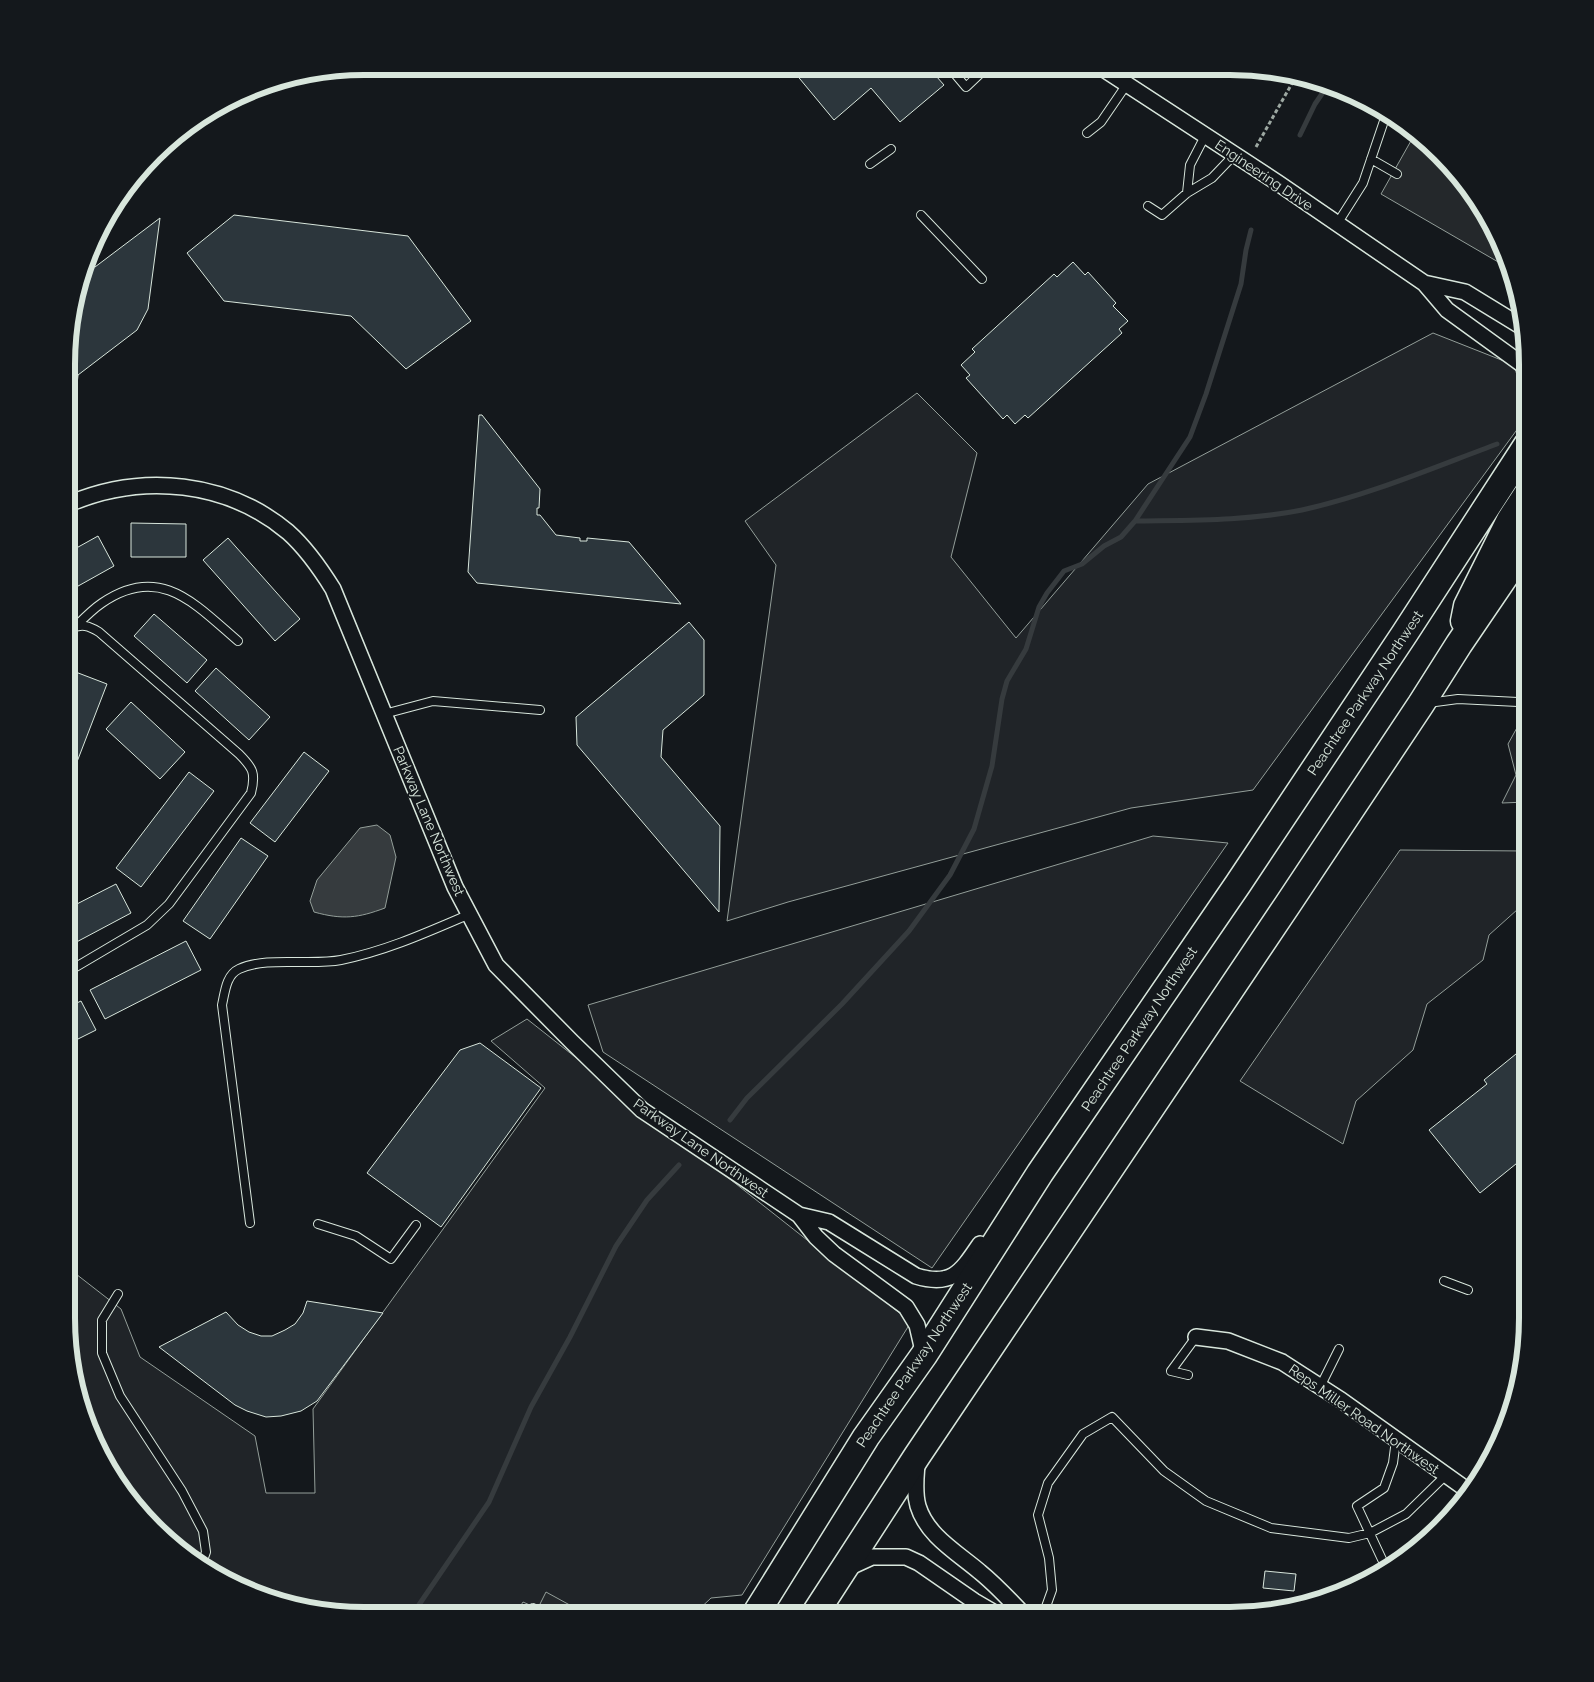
<svg xmlns="http://www.w3.org/2000/svg" width="1594" height="1682" font-family="Raleway,sans-serif">
<style>
.green{fill:#202428;stroke:#939e99}
.parking{fill:#24282b;stroke:#939e99}
.water{fill:#363b3e;stroke:#939e99}
.lines{fill:none;stroke-linecap:round;stroke-linejoin:round}
.stream{stroke:#363b3e;stroke-width:5}
.building{fill:#2c363c;stroke:#d8e6dc}
.lane-casing{stroke:#d8e6dc;stroke-width:10}
.street-casing{stroke:#d8e6dc;stroke-width:18}
.highway-casing{stroke:#d8e6dc;stroke-width:29}
.path{stroke:#9da8a2;stroke-width:3;stroke-dasharray:4 2.5;stroke-linecap:butt}
.lane{stroke:#14181c;stroke-width:8}
.street{stroke:#14181c;stroke-width:15}
.highway{stroke:#14181c;stroke-width:26}
.labels{text-anchor:middle;stroke-width:4;stroke-linejoin:round;paint-order:stroke}
.street-label{font-size:14px;fill:#d8e6dc;stroke:#14181c}
.rim{fill:none;stroke:#d8e6dc;stroke-width:6}
</style>
<rect width="100%" height="100%" fill="#14181c"/>
<path class="green" d="M1433,333L1514,365L1527,409V416L1253,790L1131,808L788,902L727,921L776,565L745,521L917,393L977,453L951,557L1016,638L1148,484Z
M1527,713V802L1502,803L1516,775L1508,744L1524,715Z
M1153,836L1228,843L932,1268L603,1052L588,1005Z
M1400,850L1527,851V909H1518L1489,935L1483,960L1427,1004L1413,1050L1356,1101L1343,1144L1240,1081Z
M527,1019L911,1322L742,1595L711,1598L693,1615H552L523,1602L515,1615H345L287,1606L215,1576L167,1542L117,1484L82,1414L67,1337V1267L121,1309L140,1357L255,1436L266,1493H315L313,1409L545,1088L491,1041Z"/>
<path class="parking" d="M1412,139L1438,154L1440,153L1477,198L1512,270L1381,194Z
M546,1592L588,1615H560L540,1604Z"/>
<path class="water" d="M377,825L390,835L396,857L385,908C358,918 343,920 314,912L310,901L317,880L360,828Z"/>
<g class="lines">
<path class="stream" d="M1300,135L1315,104L1326,88
M1135,521C1191,520 1247,521 1302,510C1367,496 1435,467 1497,444
M730,1120L747,1098L842,1004L909,931L950,875L974,829L992,766L1002,699L1007,681L1026,649L1039,607L1047,593L1064,571L1082,564L1104,546L1121,537L1135,521L1190,437L1206,394L1241,284L1246,250L1251,230
M412,1615L489,1502L531,1407L570,1337L616,1246L647,1200L679,1165"/>
</g>
<path class="building" d="M790,67L929,68L944,85L900,122L871,88L834,120Z
M234,215L408,236L471,321L406,369L351,316L224,301L187,253Z
M160,218L148,309L137,330L78,375L76,395L71,398L72,306L89,259L95,267Z
M1073,262L1085,275L1088,272L1116,303L1113,306L1128,321L1119,329L1122,333L1028,418L1025,415L1015,424L1007,415L1003,419L966,378L970,375L961,365L975,352L972,349L1054,274L1057,277Z
M479,415H482L540,489L539,508H537V515H540L556,535L580,538V541H587V538L629,542L681,604L477,583L468,572Z
M131,523L186,524V557H131Z
M98,536L114,566L71,590V551Z
M228,538L300,619L275,641L203,560Z
M154,614L207,660L187,683L134,636Z
M689,622L704,640V695L663,730L661,757L720,826L719,912L577,745L576,717Z
M216,668L270,717L249,740L195,691Z
M73,671L107,684L70,780V679Z
M131,702L185,752L160,779L106,729Z
M304,752L329,771L275,842L250,823Z
M189,772L214,791L141,887L116,868Z
M241,838L268,856L210,939L183,921Z
M116,884L131,913L69,946V908Z
M186,941L201,970L105,1019L90,990Z
M81,1001L96,1030L68,1044V1007Z
M480,1043L541,1088L441,1227L367,1173L460,1050Z
M1527,1045V1155L1480,1193L1429,1130L1487,1084L1484,1080Z
M307,1301L383,1313L317,1401L301,1411L281,1416L266,1417L247,1411L235,1405L159,1347L226,1312L238,1325L249,1332L261,1336H272L285,1330L295,1324L303,1313Z
M1265,1571L1296,1574L1294,1591L1263,1588Z"/>
<g class="lines">
<g class="lane-casing">
<path id="lane" d="M950,68L966,87L986,68
M1385,116L1412,132
M1087,133L1101,122L1127,84
M1371,159L1397,174
M870,164L891,149
M1187,193L1190,165L1205,136
M1148,206L1162,215L1187,193L1212,178L1234,155
M921,215L982,279
M1337,224L1363,183L1387,112
M76,626C84,618 93,609 102,603C160,563 195,604 238,641
M1428,703L1458,699L1518,702L1527,700
M384,714L433,701L540,710
M1527,948L1523,950L1527,956
M69,971L147,925L169,904L251,793C256,773 253,768 239,754L99,632C89,626 82,623 70,629
M250,1223L222,1005C225,992 226,975 239,969C267,956 310,966 341,960C386,951 428,932 470,914
M318,1224L356,1236L391,1259L416,1225
M1444,1281L1468,1290
M118,1294L102,1320V1353L120,1396L182,1491L203,1531L206,1552L201,1566
M1188,1375L1171,1371L1196,1337
M1320,1387L1339,1349
M1387,1570L1357,1506L1384,1488L1393,1463L1396,1440
M529,1615L533,1608
M1043,1615L1052,1590L1049,1558L1038,1515L1048,1483L1083,1434L1112,1417L1164,1471L1206,1501L1271,1528L1349,1538L1370,1533L1406,1514L1446,1475"/>
</g>
<g class="street-casing">
<path id="street" d="M1102,68L1278,183L1424,283L1447,310L1527,368
M1424,283L1465,292L1524,328
M71,503C143,473 227,481 288,532C306,548 320,568 333,589L455,887L496,965L572,1042L642,1110L799,1215L829,1222L916,1276C952,1287 961,1272 980,1244
M799,1215L816,1237L834,1254L906,1307L917,1325L924,1355
M1196,1337L1228,1341L1282,1362L1341,1400L1470,1492
M917,1464C916,1478 914,1492 918,1506C927,1536 958,1553 980,1572C996,1585 1010,1600 1024,1615
M848,1568L872,1557H906L919,1563L974,1601L998,1615"/>
</g>
<g class="highway-casing">
<path id="highway" d="M1464,621L1467,606L1510,520L1527,494
M755,1615L866,1437L924,1355L1040,1173L1238,884L1405,633L1527,445
M814,1615L917,1456L1288,904L1421,704L1459,644L1527,544"/>
</g>
<path class="path" d="M1256,147L1295,78"/>
<use href="#lane" class="lane"/>
<use href="#street" class="street"/>
<use href="#highway" class="highway"/>
</g>
<g class="labels">
<g class="street-label">
<text transform="translate(1264 175) rotate(34)" y="5">Engineering Drive</text>
<text transform="translate(1365 693) rotate(-56)" y="5">Peachtree Parkway Northwest</text>
<text transform="translate(429 821) rotate(67)" y="5">Parkway Lane Northwest</text>
<text transform="translate(1139 1029) rotate(-56)" y="5">Peachtree Parkway Northwest</text>
<text transform="translate(701 1148) rotate(35)" y="5">Parkway Lane Northwest</text>
<text transform="translate(914 1365) rotate(-56)" y="5">Peachtree Parkway Northwest</text>
<text transform="translate(1364 1419) rotate(35)" y="5">Reps Miller Road Northwest</text>
</g>
</g>
<path d="M0 0H1594V1682H0ZM364 75H1230A289 289 0 0 1 1519 364V1318A289 289 0 0 1 1230 1607H364A289 289 0 0 1 75 1318V364A289 289 0 0 1 364 75Z" fill="#14181c" fill-rule="evenodd"/>
<path class="rim" d="M364 75H1230A289 289 0 0 1 1519 364V1318A289 289 0 0 1 1230 1607H364A289 289 0 0 1 75 1318V364A289 289 0 0 1 364 75Z"/>
</svg>
